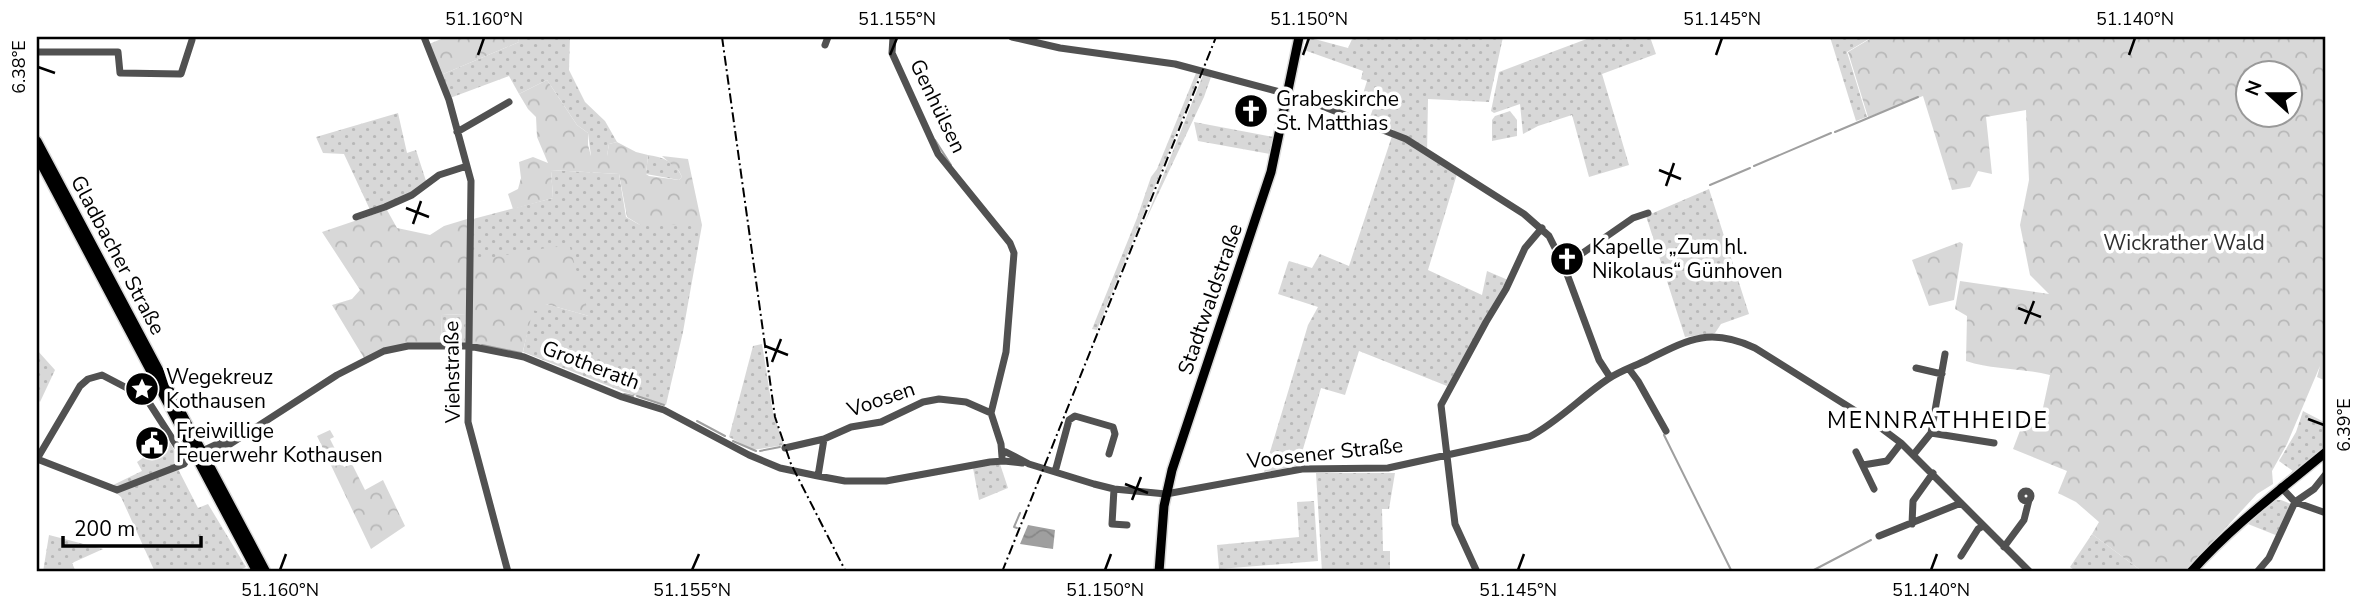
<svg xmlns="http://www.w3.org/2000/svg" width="2363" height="609" font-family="'Nunito Sans',sans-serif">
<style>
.grass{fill:url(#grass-dots)}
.forest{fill:url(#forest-crowns);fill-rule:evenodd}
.water{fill:url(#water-waves)}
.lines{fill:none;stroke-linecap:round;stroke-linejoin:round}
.stream{stroke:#9f9f9f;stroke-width:2}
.major-casing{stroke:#dbdbdb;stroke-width:12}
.minor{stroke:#515151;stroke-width:7}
.major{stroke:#000;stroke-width:9}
.rail{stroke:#000;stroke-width:2;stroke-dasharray:10 3.5 2 3.5;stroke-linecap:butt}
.ticks{fill:none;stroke:#000;stroke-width:2.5}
.labels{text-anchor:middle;stroke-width:7;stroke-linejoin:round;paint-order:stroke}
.poi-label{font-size:21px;fill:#000;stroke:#fff;text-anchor:start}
.street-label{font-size:21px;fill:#000;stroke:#fff}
.park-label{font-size:21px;fill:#2f2f2f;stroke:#fff}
.neighbourhood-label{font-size:23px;letter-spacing:2px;fill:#000;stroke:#fff}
.neatline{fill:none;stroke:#000;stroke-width:2.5}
.ticks-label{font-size:18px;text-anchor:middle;fill:#000}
</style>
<defs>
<pattern id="grass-dots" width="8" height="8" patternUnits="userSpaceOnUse" patternTransform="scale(1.75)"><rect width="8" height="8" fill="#d8d8d8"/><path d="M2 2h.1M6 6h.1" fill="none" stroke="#b8b8b8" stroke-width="1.8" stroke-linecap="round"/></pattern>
<pattern id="forest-crowns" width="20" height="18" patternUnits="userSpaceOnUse" patternTransform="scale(1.75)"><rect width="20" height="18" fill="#d8d8d8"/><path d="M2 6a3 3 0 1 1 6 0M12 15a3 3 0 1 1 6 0" fill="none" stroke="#b8b8b8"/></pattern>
<pattern id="water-waves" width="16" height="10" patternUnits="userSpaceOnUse" patternTransform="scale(1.75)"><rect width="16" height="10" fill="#9f9f9f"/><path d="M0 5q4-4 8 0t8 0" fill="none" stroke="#878787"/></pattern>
</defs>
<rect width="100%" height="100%" fill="#fff"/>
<path class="grass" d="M518,37H570L569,70L585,102L605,121L617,142L609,144L607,156H591L588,133L577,125L547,80L519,94L509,76L450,98L441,75L519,42Z
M1307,37L1348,48L1353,37H1503L1489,102L1428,99L1427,154L1457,174L1428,270L1482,295L1487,271L1508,280L1447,386L1359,351L1345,395L1321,388L1298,466L1264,472L1308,325L1318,307L1278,294L1288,263L1289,261L1312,268L1320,254L1349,266L1394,130L1369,120L1375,103L1362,97L1367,81L1361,79L1363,71L1304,50Z
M1592,37H1650L1656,54L1602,74L1629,165L1589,177L1572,115L1538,126L1523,134L1520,104L1494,113L1491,111L1499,72Z
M1830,37H1872L1847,52L1867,117L1856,121Z
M1196,73L1200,74L1097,330L1092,329L1137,218L1151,177L1157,169Z
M1203,75L1211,77L1204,97L1144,224Z
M1510,111L1517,120V136L1492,141V120L1495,116Z
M398,113L407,153L416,150L426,181L407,195L371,212L344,154L323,153L316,137Z
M1194,122L1274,137L1270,154L1198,141Z
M648,155C664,157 675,162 682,177L679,180L646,174Z
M551,170L619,174L626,217L640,225H702L683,332L666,405L624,392L523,352L532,309L546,304L589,316L472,261L473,219L553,198Z
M1709,189L1749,314L1721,324L1715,333L1685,337L1646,216Z
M442,314L466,315L465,343L441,344Z
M762,344L773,413L784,445L753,450L729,437L753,346Z
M37,350L55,370L40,402L37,396Z
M2303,411L2326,423V448L2280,482L2293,471L2279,461L2296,432Z
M168,440L185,466L178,469L198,508L208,504L246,567L236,572H155L121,497L109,487L142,471L137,462Z
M1000,464L1008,488L979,500L973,468Z
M1316,473H1395L1389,509H1382L1383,551H1390V572H1322Z
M2276,500H2281L2291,504L2278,536L2243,522Z
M1314,501L1318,561L1219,569L1217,545L1299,537L1297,502Z
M2092,534L2143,572H2077L2070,567Z
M49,535L103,549L72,563L76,572H43Z"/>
<path class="forest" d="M446,37H518L519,42L441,75L429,44Z
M1873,37H2326V381L2317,377L2320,366L2287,444L2272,471L2273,484L2257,494L2185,572H2143L2092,534L2099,522L2076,502L2058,493L2067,471L2013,449L2026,415L2041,417L2050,375C2022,368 1993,370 1966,361L1967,316L1955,309L1960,281L2049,294L2030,275L2020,225L2029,180L2026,110L1986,117L1992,174L1978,171L1970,187L1952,190L1923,96L1868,117L1848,52ZM2248,74H2290V116H2248Z
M547,80L577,125L588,133V145L591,156H607L609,144L617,142L636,152L648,155L646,174L649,176L679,180L682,177L679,171L662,156L688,159L702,225H640L627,217L619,174L551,170L553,198L513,209L508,194L518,189L521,178L519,162L533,157L548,163L537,137L536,117L528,109L519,94Z
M387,210L397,228L430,235L444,226L467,219L472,261L569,244L589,316L546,304L543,313L533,310L522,355L465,343L466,315L442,314L441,344H402L364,358L332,305L352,299L360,290L322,232Z
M1960,242L1963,244L1954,300L1929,306L1912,260Z
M330,430L334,437L330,439L344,467L352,464L365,490L383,480L405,526L371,549L317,436Z"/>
<path class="water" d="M1028,525L1055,530L1053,549L1020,544Z"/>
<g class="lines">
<path class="stream" d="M1835,132L1918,97
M935,140L951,165
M1754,166L1831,133
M1710,185L1750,168
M482,345L521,353
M624,394L633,396
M637,396L664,405
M697,421L725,436
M1664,435L1732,572
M733,441L756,451
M760,451L780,447
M1017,528L1014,527L1020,513
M1810,572L1871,540"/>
<g class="major-casing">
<path id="major" d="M37,141L266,572
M37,156L257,572
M1159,572L1164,506L1172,470L1271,172L1299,37
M2191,572C2232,526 2279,491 2326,452"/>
</g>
<path class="minor" d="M424,37L449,100L471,181L468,422L508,572
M893,37L892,53L938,154L1010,243L1014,253L1006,352L991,413L1001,444L1002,457
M1012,37L1060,48L1175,64L1299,97L1406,139L1524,214L1549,236L1564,266L1599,360L1610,377
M825,45L828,37
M37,52H118L120,73L181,74L192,40
M457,132L509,102
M356,217L385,207L412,195L439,175L467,166
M1564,266L1633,218L1648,213
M1916,368L1942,374
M1629,369L1638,381L1666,431
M146,398L156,381
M1931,433L1994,443
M785,448L824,439L851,427L881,422L923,402L939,399L966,402L991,413
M1006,452L1029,464L1094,484L1114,489L1166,494L1302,469L1388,468L1529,437C1558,422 1581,397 1608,379C1620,371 1635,366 1647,360C1689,339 1710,327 1755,348L1873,422L1901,443L2030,572
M1856,452L1874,489
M1914,454L1931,433L1945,354
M201,458L206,459L213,455L337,375L384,351L408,346H469L524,357L622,397L664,410L749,455L780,468L818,476L845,481H886L990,462L1004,461L1022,463
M37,459L117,490L184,464L188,458L234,436
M37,459L80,386L88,379L102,375L146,398L182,454L188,458
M1863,465L1887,461L1901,443
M1055,472L1069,420L1075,416L1113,427L1115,434L1109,454
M818,476L824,439
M2281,487L2295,502L2326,513
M1114,489L1112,524L1127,525
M2021 496a5 5 0 1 1 10 0a5 5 0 1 1-10 0Z
M1912,524L1913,501L1933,473
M1879,536L1961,503
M2004,547L2024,520L2029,500
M1961,556L1978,529L1983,526
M1477,572L1455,524L1441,405L1486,322L1506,289L1525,248L1542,228
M2257,572L2269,558L2295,502L2314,489L2326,474"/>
<use href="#major" class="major"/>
<path class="rail" d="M722,37L775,417L791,464L846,572
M1002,572L1216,37"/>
</g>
<path class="ticks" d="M478,55L484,38M890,55L897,38M1303,55L1309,38M1716,55L1722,38M2129,55L2135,38M38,67L55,73M1659,170L1681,179M1666,186L1674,163M406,208L429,217M413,224L421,201M2018,308L2041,317M2025,324L2034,301M765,346L788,355M772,362L781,339M2308,419L2324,425M1125,484L1148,493M1132,500L1141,477M280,570L286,554M692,570L699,554M1105,570L1111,554M1518,570L1524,554M1931,570L1937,554"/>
<defs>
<g id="church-disc" transform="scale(1.75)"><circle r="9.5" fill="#000" stroke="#fff"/><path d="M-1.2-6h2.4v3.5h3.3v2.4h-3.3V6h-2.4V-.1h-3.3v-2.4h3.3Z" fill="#fff"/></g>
<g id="sight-disc" transform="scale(1.75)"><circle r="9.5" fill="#000" stroke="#fff"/><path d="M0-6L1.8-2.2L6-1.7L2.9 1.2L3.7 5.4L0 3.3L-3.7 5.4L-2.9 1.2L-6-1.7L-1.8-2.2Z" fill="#fff"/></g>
<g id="civic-disc" transform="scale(1.75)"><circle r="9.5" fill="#000" stroke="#fff"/><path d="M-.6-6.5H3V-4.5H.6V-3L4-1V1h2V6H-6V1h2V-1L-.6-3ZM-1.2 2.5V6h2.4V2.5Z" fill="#fff"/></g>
</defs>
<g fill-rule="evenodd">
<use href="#church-disc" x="1251" y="111"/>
<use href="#church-disc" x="1567" y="259"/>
<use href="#sight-disc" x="142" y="389"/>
<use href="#civic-disc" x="152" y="443"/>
</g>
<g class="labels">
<g class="poi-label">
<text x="1276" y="106">Grabeskirche<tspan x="1276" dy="24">St. Matthias</tspan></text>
<text x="1592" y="254">Kapelle „Zum hl.<tspan x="1592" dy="24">Nikolaus“ Günhoven</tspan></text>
<text x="166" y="384">Wegekreuz<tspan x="166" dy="24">Kothausen</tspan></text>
<text x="176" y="438">Freiwillige<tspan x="176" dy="24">Feuerwehr Kothausen</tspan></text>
</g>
<g class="street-label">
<text transform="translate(938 106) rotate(64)" y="7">Genhülsen</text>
<text transform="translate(118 255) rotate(62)" y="7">Gladbacher Straße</text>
<text transform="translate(1210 299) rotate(-71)" y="7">Stadtwaldstraße</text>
<text transform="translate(591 365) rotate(21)" y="7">Grotherath</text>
<text transform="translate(452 372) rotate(-91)" y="7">Viehstraße</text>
<text transform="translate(881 399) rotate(-19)" y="7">Voosen</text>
<text transform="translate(1325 453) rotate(-6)" y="7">Voosener Straße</text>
</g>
<g class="park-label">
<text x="2184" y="250">Wickrather Wald</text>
</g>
<g class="neighbourhood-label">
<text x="1938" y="428">MENNRATHHEIDE</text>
</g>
</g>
<rect width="2363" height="609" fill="none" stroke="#ffffff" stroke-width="77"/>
<g transform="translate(2269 94) rotate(291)"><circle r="33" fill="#ffffff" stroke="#999999" stroke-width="2"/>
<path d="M0-5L12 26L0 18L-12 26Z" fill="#000000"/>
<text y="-10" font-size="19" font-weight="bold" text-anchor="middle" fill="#000000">N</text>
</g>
<path d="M63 536v10h138v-10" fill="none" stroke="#000000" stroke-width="3.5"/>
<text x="74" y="536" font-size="21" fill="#000000" stroke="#ffffff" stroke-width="5" paint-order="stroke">200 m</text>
<rect x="38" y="38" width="2286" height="532" class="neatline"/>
<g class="ticks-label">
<text x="484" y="25">51.160°N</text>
<text x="897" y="25">51.155°N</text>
<text x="1309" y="25">51.150°N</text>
<text x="1722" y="25">51.145°N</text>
<text x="2135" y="25">51.140°N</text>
<text transform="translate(19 67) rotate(-90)" y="6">6.38°E</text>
<text transform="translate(2344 425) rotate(-90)" y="6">6.39°E</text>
<text x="280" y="596">51.160°N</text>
<text x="692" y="596">51.155°N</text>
<text x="1105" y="596">51.150°N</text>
<text x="1518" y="596">51.145°N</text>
<text x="1931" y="596">51.140°N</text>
</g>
</svg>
